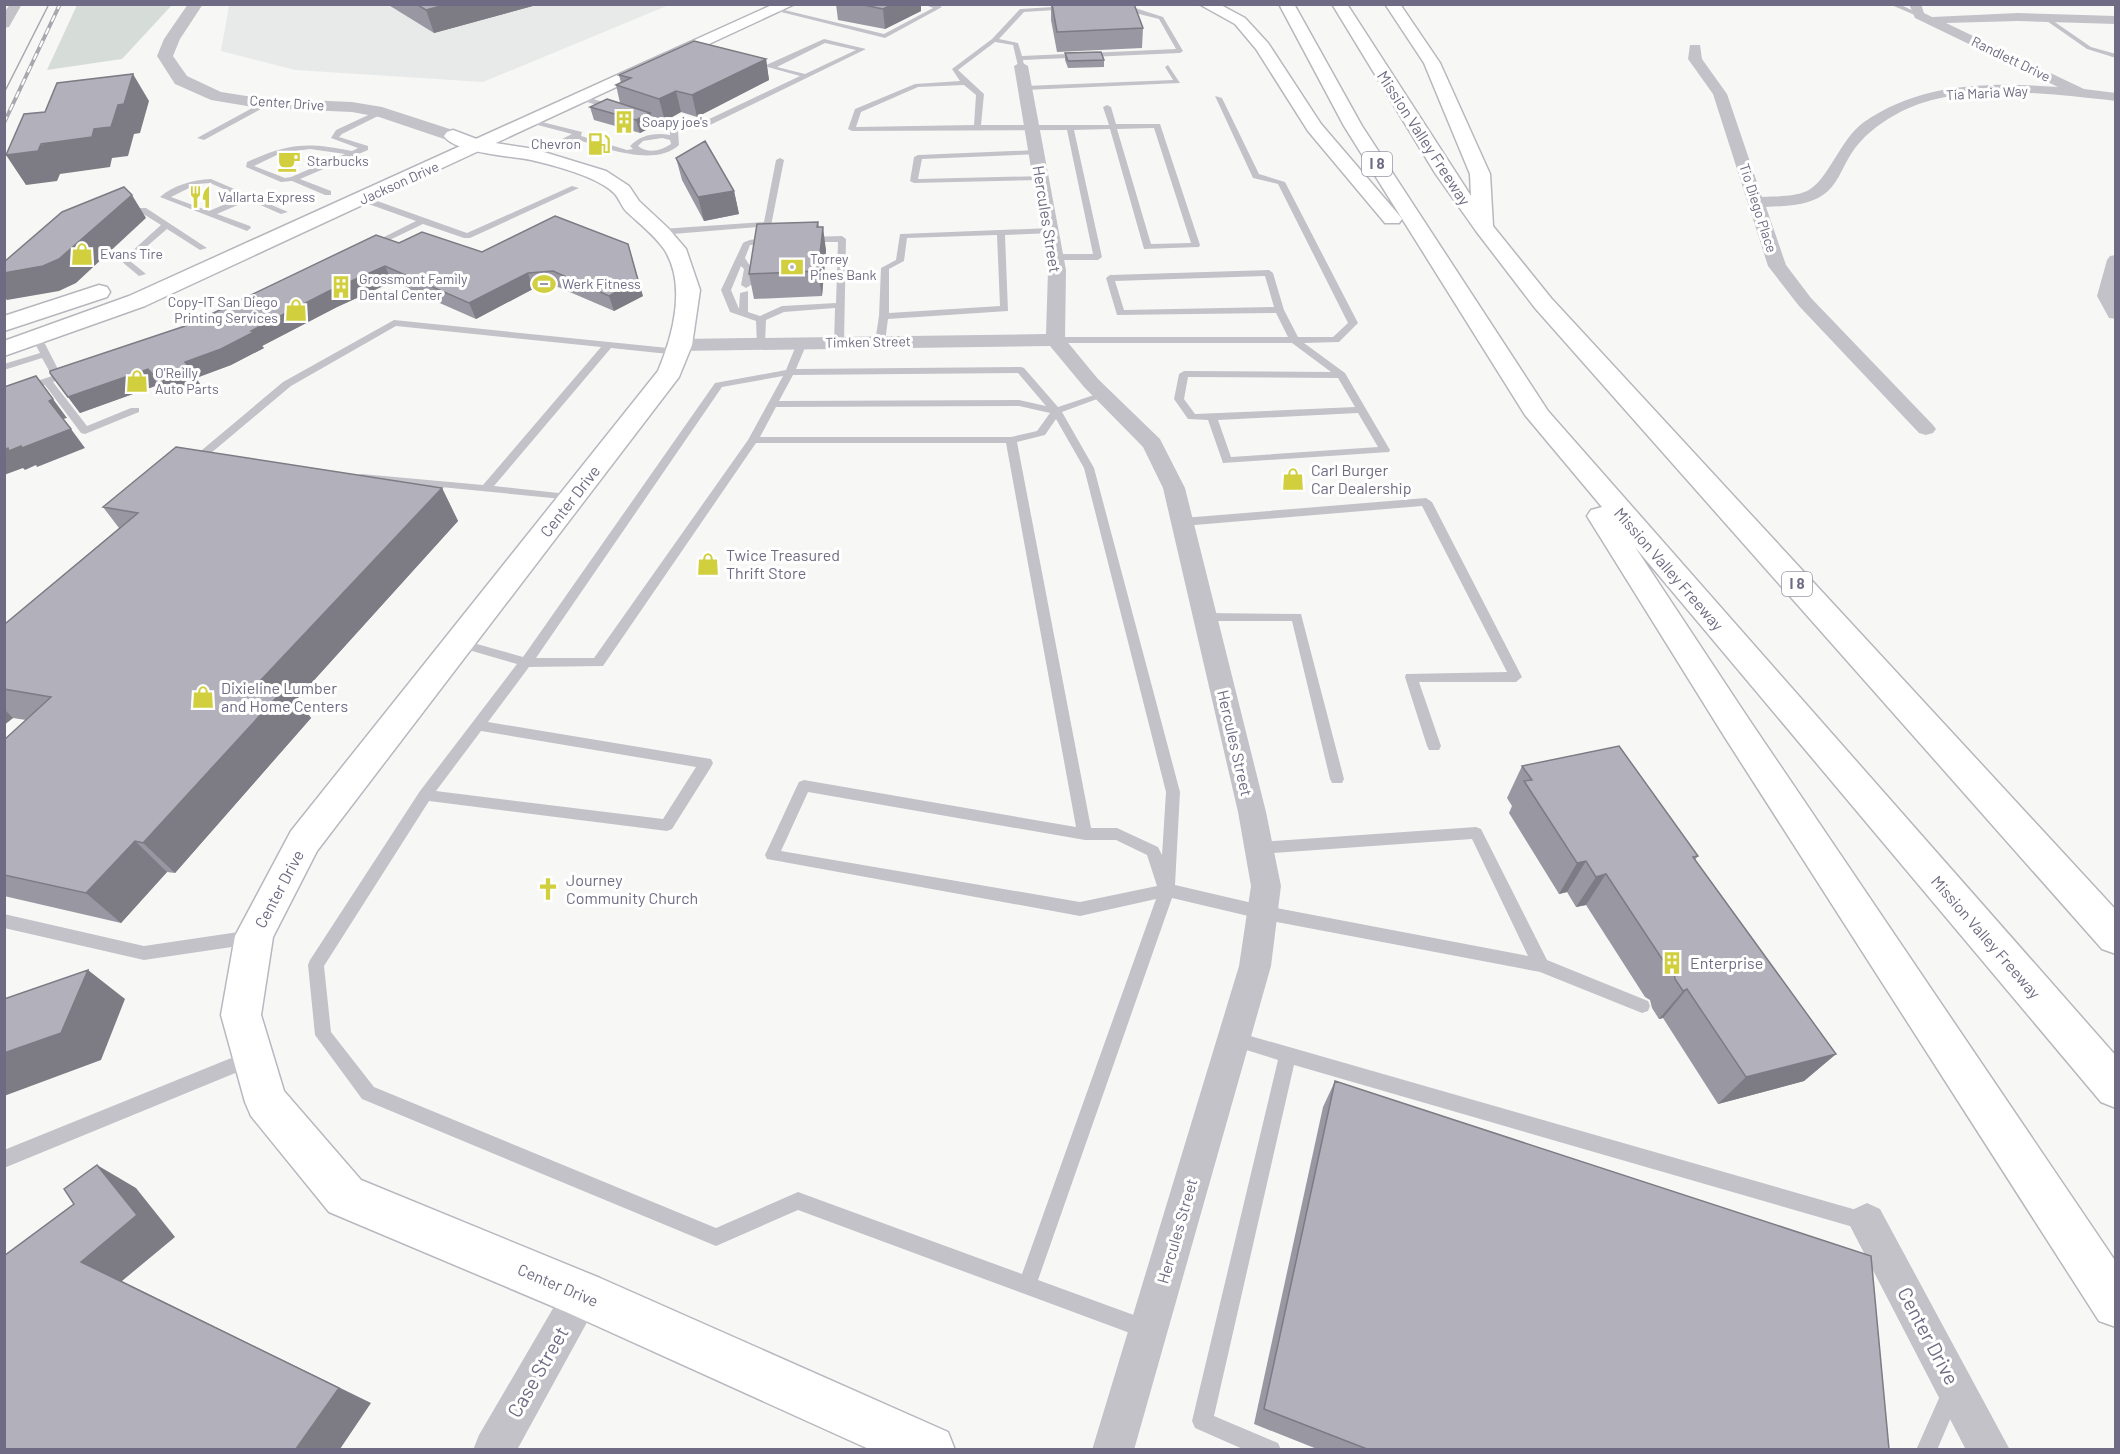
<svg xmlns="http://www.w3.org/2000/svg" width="2120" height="1454" font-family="Barlow,sans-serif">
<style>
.built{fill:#e8e9e9}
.green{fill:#d6ddd9}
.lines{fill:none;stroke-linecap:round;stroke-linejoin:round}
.secondary-casing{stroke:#b9b7bf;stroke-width:3}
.primary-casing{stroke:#b7b6bd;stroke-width:3}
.motorway-casing{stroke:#b9b7bd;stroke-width:3}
.service{fill:#c4c2c9;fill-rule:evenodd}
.minor{fill:#c4c2c9;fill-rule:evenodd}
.tertiary{fill:#c4c2c9;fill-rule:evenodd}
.secondary{fill:#fff;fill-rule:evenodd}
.primary{fill:#fff;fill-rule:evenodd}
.motorway{fill:#fff;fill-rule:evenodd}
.tram{stroke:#a8a6af;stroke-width:1.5}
.rail-casing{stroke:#a8a6af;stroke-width:4}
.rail{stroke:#fff;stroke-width:2;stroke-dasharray:7;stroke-linecap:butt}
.wall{fill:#9997a1}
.shaded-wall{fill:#7d7b83}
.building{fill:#b2b0bb;stroke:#7d7b83;stroke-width:1.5}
.labels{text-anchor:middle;stroke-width:6;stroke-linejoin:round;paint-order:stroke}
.far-street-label{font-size:14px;fill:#706b84;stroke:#fff}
.far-poi-label{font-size:14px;fill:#706b84;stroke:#fff;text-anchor:start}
.shield{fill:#fff;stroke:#9b97a9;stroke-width:1.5}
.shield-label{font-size:15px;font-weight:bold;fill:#706b84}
.street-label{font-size:16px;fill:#706b84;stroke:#fff}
.poi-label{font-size:16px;fill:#706b84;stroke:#fff;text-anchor:start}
.near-street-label{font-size:20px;fill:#706b84;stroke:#fff}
</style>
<rect width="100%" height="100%" fill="#f7f8f6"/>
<path class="built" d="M229,5H669L483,82L295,70L221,51Z"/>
<path class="green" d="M77,5V4L172,5L122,59L47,70Z"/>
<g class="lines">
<g class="secondary-casing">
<path id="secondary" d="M453,130L482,141L534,149L606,171L629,186L639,201L668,228L686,249L700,290L692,345L679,377L317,851L273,937L261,1015L284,1091L361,1180L600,1278L948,1432L955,1450H871L566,1312L329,1212L251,1116L245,1102L221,1015L235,936L291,831L658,371C673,336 687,284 664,249C654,235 640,224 628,213C622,208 620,200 615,194C599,177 553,165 531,160C511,156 455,153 444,136L447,132Z"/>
</g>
<g class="primary-casing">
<path id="primary" d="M774,4H795L145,306L4,356V341L129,296Z
M99,285L107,287L110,292L107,297L4,331V316Z"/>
</g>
<g class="motorway-casing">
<path id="motorway" d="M1199,4H1219L1245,18L1268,43L1321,124L1399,215L1402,219L1399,223H1385L1308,131L1256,49L1235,24Z
M1279,4H1294L1362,126L1548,411L2116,1056V1108L2101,1102L1635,547L1748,718L2116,1262V1327L2099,1321L1724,736L1587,516L1591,510L1602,507L1525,415L1344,126Z
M1332,4H1347L1471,196L1470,174L1424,63L1385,4H1400L1440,63L1490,174L1493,226L1551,298L2116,910V954L2102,949L1535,308L1476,231L1435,173Z"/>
</g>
<path class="service" d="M4,4H12L4,7Z
M923,4H936L942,7L885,38L773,10L776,8L884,34L933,8Z
M1889,4H1899L1922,15L1917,16Z
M1069,6L1071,9L1024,12L999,39L1018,43L1022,56L1176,49L1159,19L1115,8L1129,6L1163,17L1183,51L1180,53L1023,60L1024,66L1021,68L1018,66L1013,45L995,42L958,70L984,94L981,125H1109L1103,107L1107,105L1111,107L1116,124H1160L1200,245L1199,247L1144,249L1110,129L1074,130L1102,257L1098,260H1055L1051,257L1055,254H1093L1067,130L852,131L848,129L855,109L915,84L960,81L952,69L992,39L1020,9ZM964,85L976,95L974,125L856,127L861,112L918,87ZM1154,128L1191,243L1151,244L1117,129Z
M2046,16L2091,47L2116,54V58L2087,49L2044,19Z
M824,39L866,49L708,126L678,130L679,145C654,168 603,147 575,139L537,157L530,155L572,134L530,123V119L582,132L581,136L627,150L633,149L630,146C640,135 655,132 670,135V129L632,117V113L674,126L703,122L800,76L764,66ZM825,43L856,50L805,74L777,67ZM662,138L670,140L671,144C660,151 649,154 638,146L643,141Z
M1168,65L1180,83L1025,90L1021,88L1025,86L1173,80L1165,67Z
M583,96L617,106L618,108L614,110L580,100V96Z
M1215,96L1222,98L1259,174L1285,182L1358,323L1339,342L1304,343L1345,373L1390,450L1389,452L1223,463L1208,420L1188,419L1174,399L1179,374L1184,371L1331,372L1292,343H1055L1050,340L1055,337H1288L1276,313L1117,315L1106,278L1110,275L1269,270L1273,273L1284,310L1298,337H1333L1348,323L1278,184L1253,178ZM1265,276L1274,307L1124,310L1115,281ZM1188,377L1338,378L1355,407L1195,414L1184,399ZM1358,413L1378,447L1231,457L1218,420Z
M265,101L272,103L204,140L197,138Z
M379,110L386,112L342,134L339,137L368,146V150L300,179L331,191V195H325L292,181L281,182L246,167L247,162C289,143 307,142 352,151L358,148L331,138L336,130ZM310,149L345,154L291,177L285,178L254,166L281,153Z
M1037,150L1041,152L1040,154L922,159L918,179L1044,176V180H1041L914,183L910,181L914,157L918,155Z
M780,158L784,160L771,226L661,235L657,232L661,229L764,222L776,160Z
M211,179L288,212L281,214L249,200L217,214L250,226L251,228L247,231L160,197C174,185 192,180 211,179ZM210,183L242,197L209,211L171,197L197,184Z
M572,186L579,188L470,238H464L423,224L373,248L366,246L416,221L360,201V197H366L467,233Z
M140,208H146L207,248L200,250L167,229L130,261L146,274L139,276L121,261L161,225L140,212Z
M1051,228L1054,229V233L1005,235L1008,311L888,319L885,342L880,345L875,342L879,316L881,268L896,260L900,234ZM997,235L1000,306L889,313V269L904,261L907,238Z
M808,237L842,236L846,239L844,343L839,346L834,343L835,308L784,312L766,320L765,344L757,346L756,321L730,312L721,290L743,243C750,238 768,237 775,242L771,245H750L745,258L752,269L751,285L746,288L741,285L744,269L741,266L731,290L739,309L740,293L748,291V312L760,316L782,306L836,303L838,242H805V238Z
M394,320L678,349L683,352L678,355L611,348L494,486L577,495V499L573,500L358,479V475L362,474L483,485L601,347L396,326L291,386L198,464H190V460L283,382Z
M37,335L42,338L60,373L71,370L76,373L53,382L87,426L131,408H139V412L85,434L81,433L45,385L4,398V392L52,376L42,358L4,370V364L40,353L32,338Z
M802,340L807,343L796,369L1021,367L1024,368L1058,407L1103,392L1108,395L1062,412L1094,468L1180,792L1175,885L1261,905L1528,956L1472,839L1259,854L1254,852L1252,848L1254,844L1259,842L1476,827L1481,829L1547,960L1648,1001L1650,1006L1648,1011L1642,1013L1540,972L1261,919L1172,898L1038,1280L1153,1322L1156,1329L1153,1336L1146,1339L798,1210L716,1246L362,1099L315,1035L308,965L310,960L420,791L517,664L455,646L453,643L459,639L523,657L715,383L786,370L797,343ZM1018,373L1046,406L1019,400L779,401L793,375ZM783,376L748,440L594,658H536L722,387ZM1019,406L1050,413L1037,431L1011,437H760L776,407ZM1056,419L1084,468L1166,792L1162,855L1158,847L1117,828H1091L1017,442L1045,435ZM756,443H1006L1076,827L804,780L799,782L797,786L765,855L767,859L1080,916L1156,899L1022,1274L798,1192L716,1228L374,1087L331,1032L324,966L429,801L667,831L672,829L711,767L713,763L711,759L488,722L529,667L603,666ZM481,731L696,767L663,819L436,791ZM808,792L1085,840H1116L1147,855L1157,886L1080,902L781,851Z
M1426,498L1432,502L1522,677L1516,682H1419L1441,746L1439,750H1429L1427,746L1405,677L1406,674L1507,672L1422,506L1183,526L1177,522L1183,518Z
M1205,613L1301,614L1344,779L1342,783H1332L1330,779L1292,621H1205L1199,617Z
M4,914L144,946L252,930L258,932L260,937L258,942L252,944L144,960L4,928Z
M1233,1031L1867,1213L1874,1215L1876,1222L1874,1229L1867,1231L1294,1065L1214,1416L1278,1443L1281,1450H1245L1195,1428L1192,1421L1278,1060L1227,1044L1225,1039L1227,1034Z
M251,1050L257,1052L259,1058L257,1064L4,1168V1150Z
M1951,1384L1958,1387L1961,1394L1937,1450H1916L1944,1387Z"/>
<path class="minor" d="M10,4H22L9,27L4,28V13Z
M1909,4H1921L1924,13L1932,17L2018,13L2116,16V24L2018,21L1946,23L2084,89L2116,93V101C2049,94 1955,80 1895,115C1877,125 1862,137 1851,154C1842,168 1837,186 1823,195C1807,206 1785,206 1766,207L1786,265L1811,298L1933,425L1936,429L1933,433L1926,435L1919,433L1799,306L1768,266L1713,94L1688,59L1690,45H1700L1702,59L1727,94L1762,197C1777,196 1793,197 1807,191C1828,181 1840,139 1864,122C1922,82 1991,82 2058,87L1915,18Z
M1021,62L1028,66L1066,270L1065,339L1098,379L1160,439L1185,488L1266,812L1281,886L1271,966L1134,1450H1092L1239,966L1251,886L1238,812L1163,488L1143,447L1084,387L1050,346L680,351L673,349L670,345L673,341L680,339L1046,334L1048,270L1014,66Z
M2116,255V319L2109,318L2097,296L2107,260L2110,256Z
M1867,1203L1880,1209L2010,1450H1966L1848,1222L1854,1209Z
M583,1276L597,1281L602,1295L517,1450H473L479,1435L569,1281Z"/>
<path class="tertiary" d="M188,4H203L180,39L173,56L187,76L221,92L259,98L352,102L382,107L459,132L462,136L459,140L453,142L379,117L352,112L259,108L211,100L175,84L157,56L164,39Z"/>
<use href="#secondary" class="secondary"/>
<use href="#primary" class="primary"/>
<use href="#motorway" class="motorway"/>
<path class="tram" d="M4,93L49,4"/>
<g class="rail-casing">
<path id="rail" d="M4,123L60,4"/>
</g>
<use href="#rail" class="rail"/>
</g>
<path class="wall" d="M387,4H540L434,33Z
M836,4H921V11L885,29L838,20Z
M1051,4H1134L1143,28L1142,48L1057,52L1051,20Z
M1065,53L1104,60V67L1068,68L1065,60Z
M766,59L769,80L697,117L681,112L665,121L651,116L654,126L640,133L594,120L590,107L620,103L616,85L621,83L619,75Z
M676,158L734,191L739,214L704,221L682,180Z
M819,227L826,250L822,296L754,299L749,274Z
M399,243L482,252L643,296L614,311L558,287L533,289L476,319L392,282L337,307L262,346L264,348L231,365L196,378L200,384L168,396L158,385L80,413L50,373L185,326L203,318Z
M442,488L458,521L297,699L311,718L175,873L167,872L121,923L4,896V740L26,720L13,718L4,725V623H6L119,528L103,507Z
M1522,766L1698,856L1695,860L1836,1054L1804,1081L1718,1104L1663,1018L1659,1019L1652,1008L1650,1000L1645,997L1586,905L1576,907L1567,892L1559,894L1509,813L1512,806L1507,798Z
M1335,1081L1889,1449H1317L1254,1424L1323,1107Z"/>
<path class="shaded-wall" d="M448,4H540L434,33L426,10Z
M893,4H921V11L885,29L883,9Z
M766,59L769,80L697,117L692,95Z
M133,74L149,101L140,133L134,134L128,156L112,158L110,167L60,174L57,181L26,185L6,155L94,129L118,105Z
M676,91L681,112L665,121L659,99Z
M650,113L654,126L640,133L636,120Z
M734,191L739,214L704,221L698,197Z
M132,195L146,218L76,283L59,291L7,300L4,297V273Z
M818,222L821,240L823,227L826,250L822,296L818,271Z
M628,244L643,296L614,311L609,296Z
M385,266L392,282L337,307L262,346L264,348L231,365L196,378L200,384L168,396L158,380L185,362L251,331L329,291Z
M528,273L533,289L476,319L469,303Z
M148,369L158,385L80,413L68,397Z
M36,376L67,418L63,419L49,401Z
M71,429L85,448L37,467L36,465L25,470L23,468L4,475V450Z
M442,488L458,521L297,699L311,718L175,873L143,843L260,681Z
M4,709L13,718L4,725Z
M135,841L167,872L121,923L86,893Z
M1586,861L1567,892L1559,894L1577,863Z
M1606,874L1586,905L1576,907L1596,877Z
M88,970L125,999L101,1060L4,1096V1053Z
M1687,989L1663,1018L1659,1019L1683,991Z
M1836,1054L1804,1081L1718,1104L1746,1077Z
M97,1165L136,1188L175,1237L122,1281L371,1403L340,1449H296L81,1262Z"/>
<path class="building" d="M416,4H448L426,10Z
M859,4H893L883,9Z
M1052,4H1134L1143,28L1057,32Z
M694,41L766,59L692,95L676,91L659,99L616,85L631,78L619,75Z
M1101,52L1104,60L1068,61L1065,53Z
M133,74L124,104L118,105L111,127L94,129L92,137L41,144L38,151L6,155L24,114L45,112L57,83Z
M607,99L650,113L636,120L590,107Z
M705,141L734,191L698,197L676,158Z
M124,187L132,195L59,259L43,266L4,273V262L62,212Z
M555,216L628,244L638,280L609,296L553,271L528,273L469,303L385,266L329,291L251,331L254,332L221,349L185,362L190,368L158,380L148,369L68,397L50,373V371L185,326L184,324L203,318L376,235L399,243L422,232L482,252Z
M818,222L817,227H823L818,271L749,274L757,224Z
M36,376L53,399L49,401L71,429L22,448L21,446L9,451L8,448L4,450V387Z
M176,447L442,488L260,681L287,686L143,843L135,841L86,893L4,875V740L51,697L4,689V623H6L138,513L103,507Z
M1619,746L1698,856L1693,857L1836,1054L1746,1077L1687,989L1683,991L1675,979L1674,971L1668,968L1606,874L1596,877L1586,861L1577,863L1524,781L1532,780L1522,766Z
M88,970L61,1033L4,1053V999Z
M1335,1081L1871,1256L1889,1449H1367L1264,1409Z
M97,1165L137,1215L81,1262L339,1388L296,1449H4V1256L74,1204L64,1189Z"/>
<defs>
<g id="building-bare" transform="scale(1.8)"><path d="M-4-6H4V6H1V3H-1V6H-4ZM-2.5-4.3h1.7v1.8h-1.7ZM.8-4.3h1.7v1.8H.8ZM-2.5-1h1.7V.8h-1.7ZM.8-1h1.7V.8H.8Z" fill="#d1cf3e" stroke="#fff" stroke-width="2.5" paint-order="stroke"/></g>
<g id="fuel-bare" transform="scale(1.8)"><path d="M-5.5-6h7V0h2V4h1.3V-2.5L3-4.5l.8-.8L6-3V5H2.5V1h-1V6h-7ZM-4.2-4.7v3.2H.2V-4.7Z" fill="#d1cf3e" stroke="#fff" stroke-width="2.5" paint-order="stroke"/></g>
<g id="cafe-bare" transform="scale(1.8)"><path d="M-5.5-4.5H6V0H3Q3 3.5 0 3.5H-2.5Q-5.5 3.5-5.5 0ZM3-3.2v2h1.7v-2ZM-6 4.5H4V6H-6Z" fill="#d1cf3e" stroke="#fff" stroke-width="2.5" paint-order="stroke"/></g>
<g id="restaurant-bare" transform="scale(1.8)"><path d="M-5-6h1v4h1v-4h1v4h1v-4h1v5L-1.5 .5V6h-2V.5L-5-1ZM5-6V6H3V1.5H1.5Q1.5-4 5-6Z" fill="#d1cf3e" stroke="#fff" stroke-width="2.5" paint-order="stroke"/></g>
<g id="shop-bare" transform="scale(1.8)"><path d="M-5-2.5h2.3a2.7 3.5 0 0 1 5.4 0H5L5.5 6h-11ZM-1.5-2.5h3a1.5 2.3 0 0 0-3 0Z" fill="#d1cf3e" stroke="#fff" stroke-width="2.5" paint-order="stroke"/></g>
<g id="bank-bare" transform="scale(1.8)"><path d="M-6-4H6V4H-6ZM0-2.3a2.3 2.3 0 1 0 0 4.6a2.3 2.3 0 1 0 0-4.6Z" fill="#d1cf3e" stroke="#fff" stroke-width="2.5" paint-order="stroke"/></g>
<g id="stadium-bare" transform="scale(1.8)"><path d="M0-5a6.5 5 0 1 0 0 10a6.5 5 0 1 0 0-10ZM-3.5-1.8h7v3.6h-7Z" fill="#d1cf3e" stroke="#fff" stroke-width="2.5" paint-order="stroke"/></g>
<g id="church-bare" transform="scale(1.8)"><path d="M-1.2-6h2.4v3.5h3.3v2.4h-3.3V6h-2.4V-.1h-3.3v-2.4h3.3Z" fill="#d1cf3e" stroke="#fff" stroke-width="2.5" paint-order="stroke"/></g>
</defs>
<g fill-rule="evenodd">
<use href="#building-bare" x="624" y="122"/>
<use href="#fuel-bare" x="599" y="144"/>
<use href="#cafe-bare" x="289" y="161"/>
<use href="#restaurant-bare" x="200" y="197"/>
<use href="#shop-bare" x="82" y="254"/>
<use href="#bank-bare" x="792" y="267"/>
<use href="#stadium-bare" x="544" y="284"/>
<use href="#building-bare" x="341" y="287"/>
<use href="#shop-bare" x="296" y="310"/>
<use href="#shop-bare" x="137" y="381"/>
<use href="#shop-bare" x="1293" y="479"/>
<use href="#shop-bare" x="708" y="564"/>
<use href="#shop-bare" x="203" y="697"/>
<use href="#church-bare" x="548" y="889"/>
<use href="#building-bare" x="1672" y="963"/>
</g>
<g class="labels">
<g class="far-street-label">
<text transform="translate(2011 59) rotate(26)" y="5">Randlett Drive</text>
<text transform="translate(1987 93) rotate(-3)" y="5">Tia Maria Way</text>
<text transform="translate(287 103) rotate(4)" y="5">Center Drive</text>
<text transform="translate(399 183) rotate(-24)" y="5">Jackson Drive</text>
<text transform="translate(1758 208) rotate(72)" y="5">Tio Diego Place</text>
<text transform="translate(868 342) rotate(-1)" y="5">Timken Street</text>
</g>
<g class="far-poi-label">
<text x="642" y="127">Soapy joe's</text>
<text x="581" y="149" text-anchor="end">Chevron</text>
<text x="307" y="166">Starbucks</text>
<text x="218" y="202">Vallarta Express</text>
<text x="100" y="259">Evans Tire</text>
<text x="810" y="264">Torrey<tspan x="810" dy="16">Pines Bank</tspan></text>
<text x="359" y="284">Grossmont Family<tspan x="359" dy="16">Dental Center</tspan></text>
<text x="562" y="289">Werk Fitness</text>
<text x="278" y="307" text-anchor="end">Copy-IT San Diego<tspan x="278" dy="16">Printing Services</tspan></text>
<text x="155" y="378">O'Reilly<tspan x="155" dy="16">Auto Parts</tspan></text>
</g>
<g class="shield">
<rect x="1362" y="152" width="30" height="24" rx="4.5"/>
<rect x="1782" y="572" width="30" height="24" rx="4.5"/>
</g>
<g class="shield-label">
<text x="1377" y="169">I 8</text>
<text x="1797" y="589">I 8</text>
</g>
<g class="street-label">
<text transform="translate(1424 138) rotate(57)" y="6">Mission Valley Freeway</text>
<text transform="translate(1047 219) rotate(81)" y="6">Hercules Street</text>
<text transform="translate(570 501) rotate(-52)" y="6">Center Drive</text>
<text transform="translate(1669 569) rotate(49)" y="6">Mission Valley Freeway</text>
<text transform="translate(1235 743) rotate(77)" y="6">Hercules Street</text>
<text transform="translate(279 889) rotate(-62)" y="6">Center Drive</text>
<text transform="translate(1986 937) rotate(49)" y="6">Mission Valley Freeway</text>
<text transform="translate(1177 1231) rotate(-74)" y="6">Hercules Street</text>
<text transform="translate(558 1285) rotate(23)" y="6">Center Drive</text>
</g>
<g class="poi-label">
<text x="1311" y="476">Carl Burger<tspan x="1311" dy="18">Car Dealership</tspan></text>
<text x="726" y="561">Twice Treasured<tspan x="726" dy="18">Thrift Store</tspan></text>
<text x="221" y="694">Dixieline Lumber<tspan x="221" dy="18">and Home Centers</tspan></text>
<text x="566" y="886">Journey<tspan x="566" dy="18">Community Church</tspan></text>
<text x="1690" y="969">Enterprise</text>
</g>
<g class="near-street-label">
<text transform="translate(1928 1336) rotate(62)" y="7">Center Drive</text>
<text transform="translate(538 1372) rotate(-60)" y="7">Case Street</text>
</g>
</g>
<rect width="2120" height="1454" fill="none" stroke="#706b84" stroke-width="12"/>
</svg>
